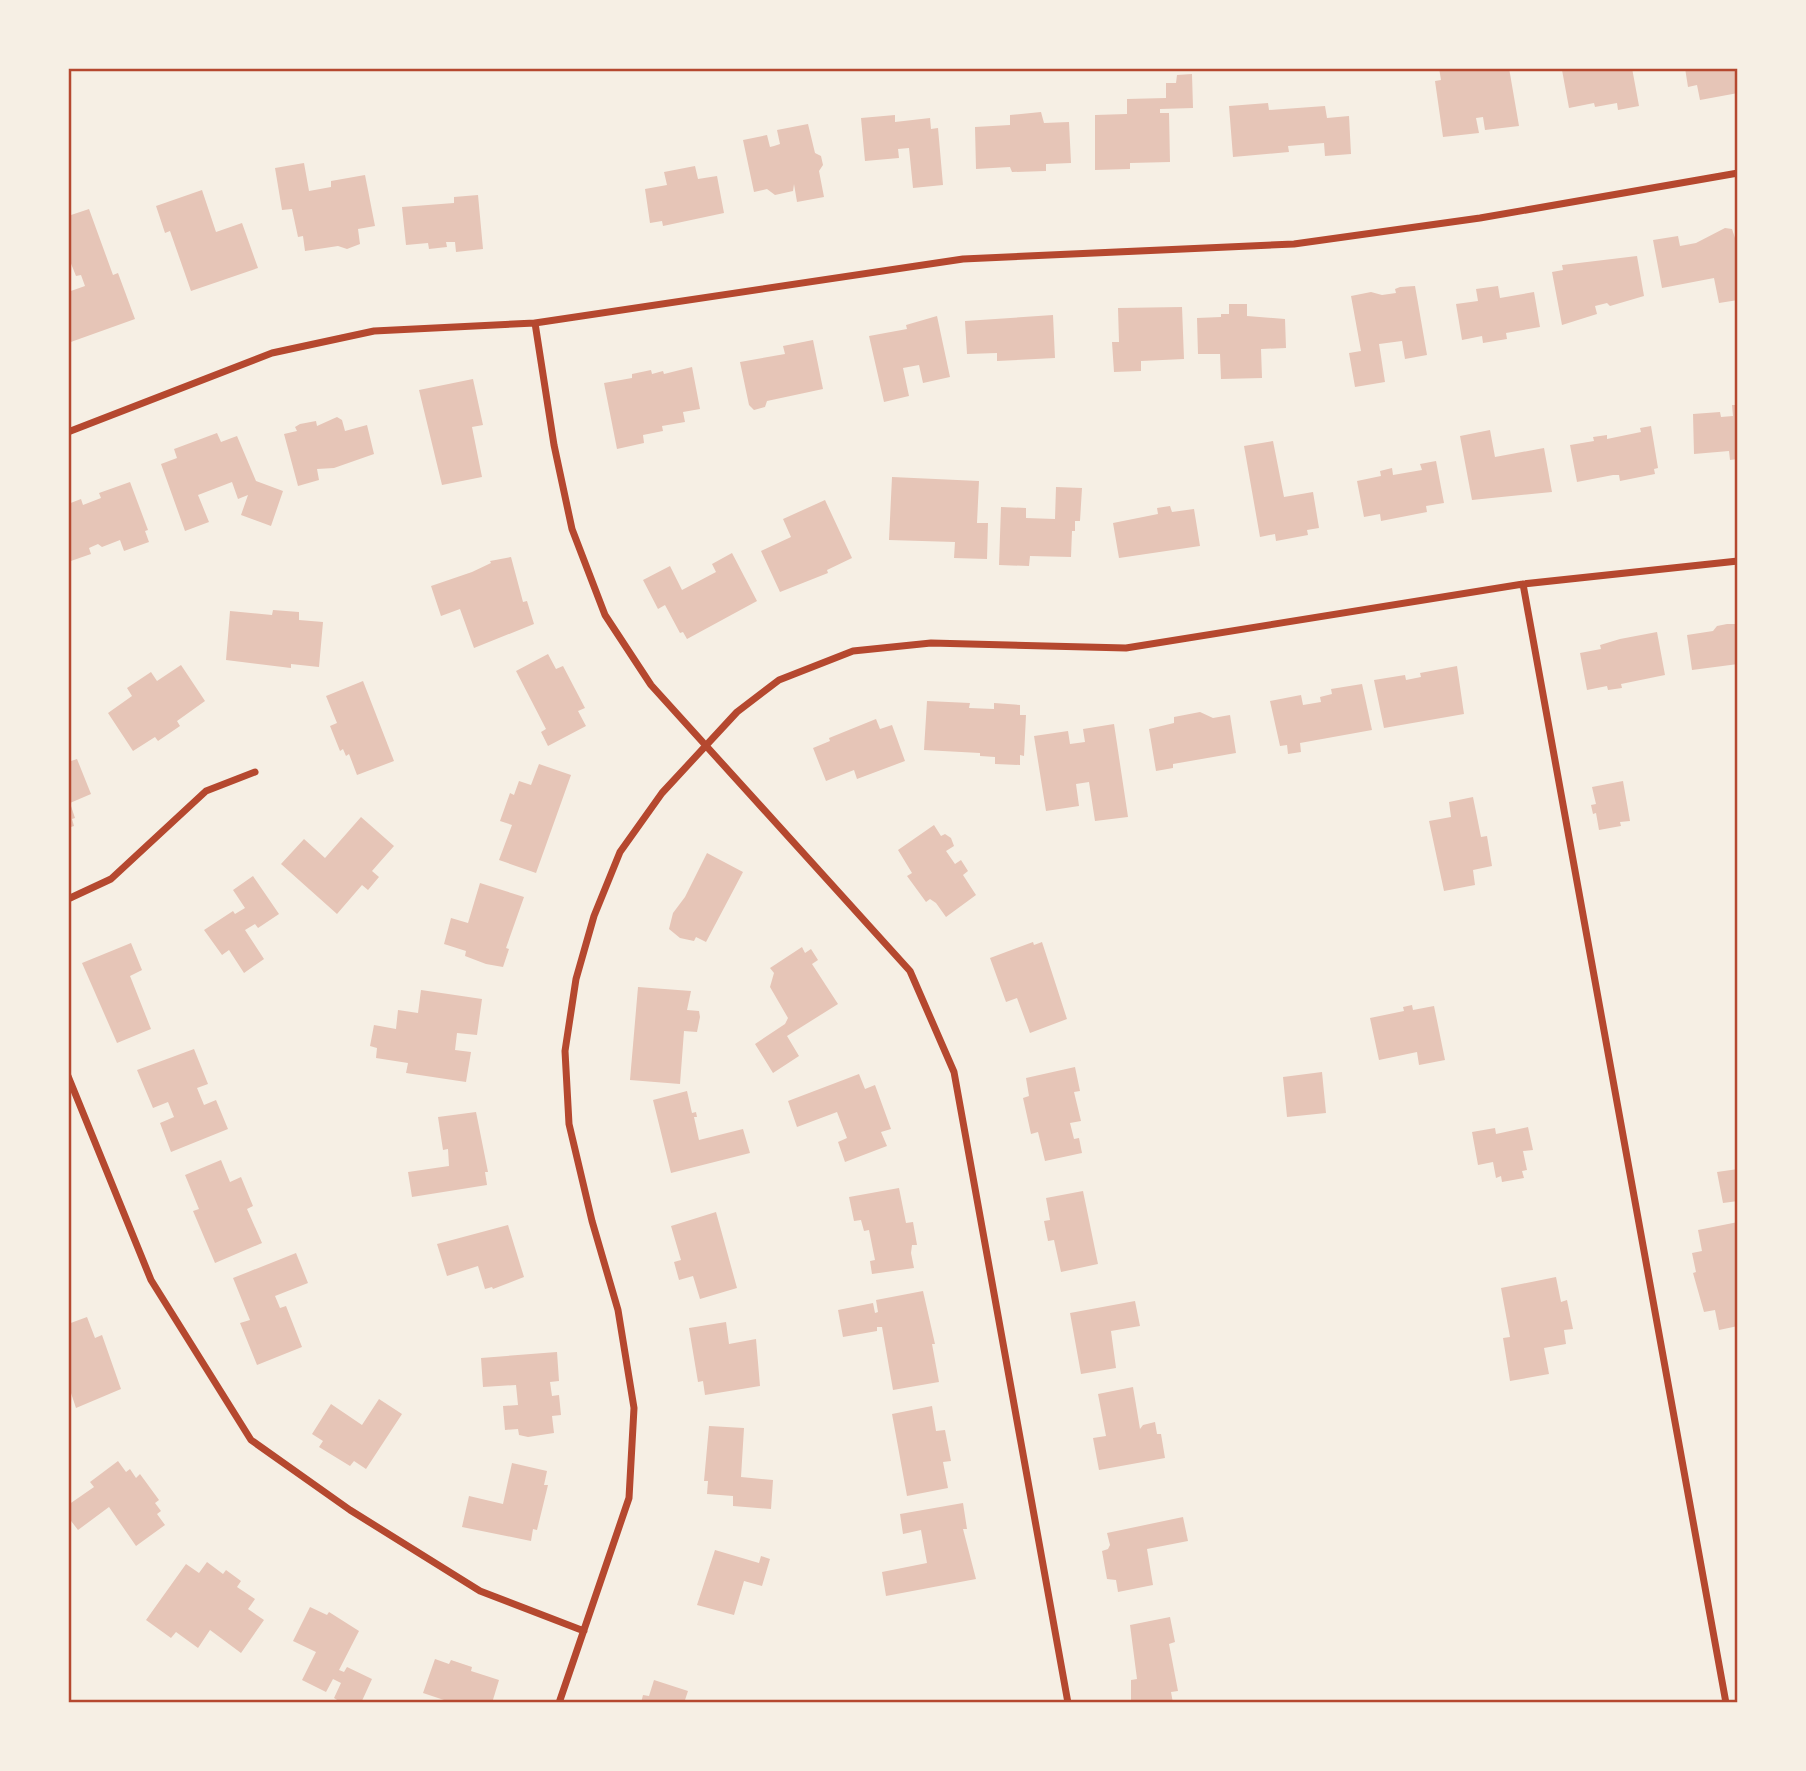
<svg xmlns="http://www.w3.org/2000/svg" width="1806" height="1771" font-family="Poppins,sans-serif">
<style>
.building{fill:#e6c5b7}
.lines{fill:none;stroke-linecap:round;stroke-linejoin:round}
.minor{stroke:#b5482f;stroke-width:7}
.neatline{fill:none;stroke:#b5482f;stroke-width:2.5}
</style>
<rect width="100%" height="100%" fill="#f6efe4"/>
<path class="building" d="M1439,68H1509L1519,126L1485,130L1483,117L1476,118L1479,133L1443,137L1435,81L1441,80Z
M1571,68H1632L1639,106L1618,110L1617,103L1595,107L1594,103L1569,108L1562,70Z
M1685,68H1738V93L1700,100L1697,85L1688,87Z
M1192,74L1193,108L1160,109V113H1169L1170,162L1130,163V169L1095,170V115L1127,114V99L1166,98V83H1176L1177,75Z
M1268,103L1269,110L1325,106L1327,118L1349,116L1351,154L1325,156L1324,143L1288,146L1289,152L1233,157L1229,106Z
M1041,112L1044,123L1069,122L1071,163L1046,164V171L1012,172L1010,167L976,169L975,127L1010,125V115Z
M895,115V122L930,118L931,129L938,128L943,185L913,188L909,148L898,149L899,158L865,161L861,118Z
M808,124L815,153L821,156L823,165L819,171L824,197L797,202L794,184L793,191L775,195L767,189L754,192L743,140L767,135L770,147L774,146L780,144L777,130Z
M304,163L309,191L331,187V181L365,175L375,226L358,229L360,244L347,249L338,246L305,251L303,236L298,237L292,209L282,210L275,168Z
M695,166L698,179L717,176L724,213L663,226L662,221L650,223L645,189L667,185L664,172Z
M202,190L216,232L242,223L258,268L191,291L170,231L165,233L156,206Z
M478,195L483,249L456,252L455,242H446L447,247L429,249L428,243L406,245L402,207L454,203V197Z
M89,209L113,275L118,273L135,319L68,343V292L85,286L81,275L76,276L68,256V216Z
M1725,228L1732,229L1738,247V300L1719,303L1714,278L1662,288L1653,240L1678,236L1680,246L1696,243Z
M1637,256L1644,296L1610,306L1607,303L1595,306L1597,314L1562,325L1552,272L1563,270L1562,265Z
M1415,286L1427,355L1405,359L1402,341L1379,344L1385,382L1355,387L1349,353L1361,351L1351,296L1371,292L1382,295L1396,293L1395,289L1400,287Z
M1498,286L1500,298L1534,292L1540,327L1506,333L1507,339L1483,343L1482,336L1462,340L1456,304L1478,301L1476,289Z
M1229,304H1247V316L1285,319L1286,348L1261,349L1262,378L1221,379L1220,354H1198L1197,318L1221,317V314H1229Z
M1182,307L1184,359L1141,361V371L1114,372L1112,342H1119L1118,308Z
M1053,315L1055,358L997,361V353L967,354L965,321Z
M937,316L950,377L923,383L919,365L903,368L909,396L884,402L869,336L907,329L906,325Z
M813,340L823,389L767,401L765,407L754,410L749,405L740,362L785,354L783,346Z
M692,367L700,409L683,412L685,422L662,426L663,431L643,435L644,443L617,449L604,383L632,378V374L651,370L652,374L663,371L664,374Z
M473,379L483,425L472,427L482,477L442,485L419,390Z
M1732,405H1738V459L1730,460L1729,451L1694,454L1693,414L1720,412L1721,417L1733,416Z
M337,417L342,420L345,431L367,425L374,454L334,468L317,469L319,480L298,486L284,434L297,431L295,427L300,424L316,421L317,426Z
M1651,426L1658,468L1654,469L1655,474L1620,481L1619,475H1613L1577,482L1570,445L1594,441L1593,437L1607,435V439L1641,432L1640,428Z
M1490,430L1495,457L1544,448L1552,492L1472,500L1460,436Z
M217,433L221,442L237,436L256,481L283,491L271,526L241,515L248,495L238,499L232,482L198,495L209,522L185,531L161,464L177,458L174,449Z
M1273,441L1284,497L1313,492L1319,528L1307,530L1308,535L1276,541L1275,534L1260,537L1244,446Z
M1436,461L1444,503L1426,506L1427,512L1381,521L1380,514L1364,517L1357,481L1381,476L1380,471L1392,468L1393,475L1422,470L1420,464Z
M892,477L979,481L977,523H988L987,559L954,558L955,542L889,540Z
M130,482L148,530L145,531L149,542L124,551L120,540L102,547L98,544L89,548L91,554L68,562V504L81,499L83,505L101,498L99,493Z
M1056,487L1082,488L1080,521H1075V531H1072L1071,557L1030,556L1029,566L999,565L1001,507L1026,508V518L1055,519Z
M825,500L852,558L827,570L828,573L780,592L761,551L791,537L783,519Z
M1170,506L1172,512L1194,509L1200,546L1119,558L1113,523L1158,514L1157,508Z
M732,553L757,601L687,639L683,632L680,633L665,605L658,609L643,580L670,566L682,590L716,572L712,564Z
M511,557L523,602L527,601L534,624L474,648L460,609L441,616L431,586L472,572L491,563L490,561Z
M273,610L299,612V620L323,622L319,667L291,664V668L226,660L230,611L272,615Z
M1727,624H1738V664L1692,670L1687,635L1713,631L1717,626Z
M1657,632L1665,675L1621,684L1622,688L1608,690L1607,686L1587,690L1580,653L1601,649L1600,645L1620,639Z
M548,654L556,669L563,666L585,708L578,711L586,726L548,746L541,732L546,729L516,671Z
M181,665L205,701L177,721L180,726L158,741L155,737L133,751L108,713L132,696L127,688L151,672L157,681Z
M1457,666L1464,714L1384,728L1374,680L1405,675L1406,680L1421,677L1420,673Z
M363,681L394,761L357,775L349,754L346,756L343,749L340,751L330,726L337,723L326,696Z
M1362,684L1372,730L1300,743L1301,752L1288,754L1287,745L1280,746L1270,701L1301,695L1303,705L1321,702L1320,697L1332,694L1331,689Z
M927,701L970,703L969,708L994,709V703L1020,705V715H1026L1024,756L1020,755V765L995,764V757L980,756V753L924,750Z
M1200,712L1213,718L1230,715L1236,753L1173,764V768L1156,771L1149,729L1174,723V717Z
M876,719L880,729L892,725L905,761L857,779L854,770L826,781L813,748L830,741L829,738Z
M1114,724L1128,817L1095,821L1089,782L1076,784L1079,806L1046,811L1034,736L1068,731L1070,744L1085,742L1083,729Z
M77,759L91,794L70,803L75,818L72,819L74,826L68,828V762Z
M539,764L571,775L536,873L499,860L512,825L500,821L510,793L514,795L519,781L531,785Z
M1623,781L1630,821L1620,822L1621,826L1599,830L1596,813L1593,814L1591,805L1596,804L1592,787Z
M1473,797L1481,837L1487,836L1492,866L1473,870L1475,885L1444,891L1429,821L1451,817L1449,802Z
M361,817L394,846L372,871L379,877L368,890L362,885L337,914L281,864L304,839L325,858Z
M934,825L941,836L945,834L951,838L954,846L946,851L955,864L961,860L968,871L963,875L976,895L946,917L936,903L930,899L926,902L907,876L912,873L898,850Z
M707,853L743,872L706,942L696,937L694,941L680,938L669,929L673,913L685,897Z
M253,876L279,914L258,928L255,924L245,930L264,959L244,973L229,950L222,955L204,930L233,911L235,914L245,908L233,890Z
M480,883L524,897L506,948L509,949L503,967L486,964L465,956L466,951L444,944L451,918L468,923Z
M1033,942L1034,945L1042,942L1067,1019L1030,1033L1017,998L1006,1002L990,958Z
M131,943L142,970L130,976L151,1029L117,1043L82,963Z
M802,947L805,953L811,949L818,960L812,964L838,1004L787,1036L799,1056L773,1073L755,1044L785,1024L788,1018L770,987L774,973L770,968Z
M638,987L691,991L687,1010L699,1011L700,1017L697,1032L684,1031L680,1084L630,1080Z
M421,990L482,999L477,1035L457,1033L455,1050L471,1052L466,1082L406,1073L408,1063L376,1058L377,1048L370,1046L374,1025L396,1029L398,1010L418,1013Z
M1412,1005L1413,1010L1434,1006L1445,1060L1419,1065L1417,1052L1379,1060L1370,1018L1404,1011L1403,1007Z
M194,1049L208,1084L197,1088L204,1105L216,1100L228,1129L171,1152L160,1123L174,1117L168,1102L153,1108L137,1070Z
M1075,1067L1080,1091L1074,1092L1081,1121L1070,1123L1074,1139L1079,1138L1082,1153L1045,1161L1038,1132L1031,1134L1023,1098L1029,1096L1026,1078Z
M1322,1072L1326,1113L1287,1117L1283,1077Z
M859,1074L865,1089L875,1085L891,1129L881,1132L887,1146L845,1162L838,1142L847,1138L837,1112L797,1127L788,1101Z
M687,1091L692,1113L696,1112L697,1117H694L699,1140L743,1129L750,1153L671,1173L653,1100Z
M476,1112L488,1172H485L487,1185L412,1197L408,1172L449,1166L448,1149L443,1150L438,1117Z
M1528,1127L1533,1150L1523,1151L1527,1170L1522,1171L1524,1178L1502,1182L1501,1176L1496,1178L1493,1162L1478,1165L1472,1132L1495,1128L1496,1134Z
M221,1160L230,1182L241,1177L253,1206L247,1209L262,1243L215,1263L193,1211L199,1209L185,1175Z
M1738,1169V1201L1723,1203L1717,1172Z
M899,1188L906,1223L913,1222L917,1245H912L911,1253L914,1268L872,1274L870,1261L875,1260L869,1230L864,1231L861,1220L854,1221L849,1197Z
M1083,1191L1098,1264L1061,1272L1054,1240L1048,1241L1044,1221L1050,1220L1046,1198Z
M716,1212L737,1288L700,1299L693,1276L679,1280L674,1262L681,1260L671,1226Z
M1738,1222V1326L1719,1330L1715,1310L1704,1312L1693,1273L1696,1272L1692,1253L1702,1251L1698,1230Z
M508,1225L524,1277L493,1289L492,1287L485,1289L478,1266L447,1276L437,1244Z
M296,1253L308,1283L275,1296L280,1308L286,1306L302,1347L257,1365L240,1323L250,1320L233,1278Z
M1556,1277L1561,1302L1567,1300L1573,1329L1564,1330L1566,1344L1544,1348L1549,1374L1510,1381L1503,1338L1510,1337L1501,1288Z
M923,1291L935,1344H932L939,1382L893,1390L882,1327H877V1331L843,1337L838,1310L873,1303L875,1313L878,1312L876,1300Z
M1135,1301L1140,1326L1111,1331L1116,1368L1081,1374L1070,1313Z
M87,1317L95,1338L102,1335L121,1389L76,1408L68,1384V1324Z
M726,1322L729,1344L756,1339L760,1386L705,1395L703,1381L698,1382L689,1328Z
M557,1352L559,1381L550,1382L552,1396L559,1395L561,1415L552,1416L554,1433L528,1437L519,1435L518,1429L505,1430L503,1406L518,1405L516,1385L483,1387L481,1358Z
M1133,1387L1140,1429L1143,1425L1155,1422L1157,1434H1161L1165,1458L1099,1470L1093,1438L1106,1436L1098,1394Z
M379,1399L402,1414L366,1469L354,1461L350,1466L319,1447L323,1441L312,1434L331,1404L362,1425Z
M932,1406L936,1431L945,1430L951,1461L943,1462L948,1488L907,1496L892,1414Z
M709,1426L744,1428L741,1477L773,1480L771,1509L733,1506V1496L707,1494L708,1481H704Z
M118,1461L126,1472L130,1469L136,1478L140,1474L159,1500L155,1503L161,1511L157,1514L165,1525L136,1546L109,1507L78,1530L68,1517V1505L94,1487L90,1482Z
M512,1463L547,1471L544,1485H548L537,1530L533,1529L531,1541L462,1527L469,1496L503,1504Z
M963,1503L967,1529H963L976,1579L886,1596L882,1572L927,1563L921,1530L903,1534L900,1514Z
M1183,1517L1188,1541L1147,1549L1153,1585L1118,1592L1116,1580L1107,1579L1102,1551L1108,1549L1110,1545L1107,1533Z
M715,1550L759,1563L761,1556L770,1559L762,1586L744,1581L734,1615L697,1605Z
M207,1562L223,1574L226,1570L241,1581L237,1587L255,1599L248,1609L264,1620L241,1653L210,1630L198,1648L176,1632L171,1638L146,1620L186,1564L199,1573Z
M310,1607L327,1615L329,1612L359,1631L339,1670L344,1672L347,1667L372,1679L361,1703H342L334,1698L341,1683L333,1679L326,1692L302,1680L316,1652L293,1641Z
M1170,1617L1175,1642L1169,1644L1178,1691L1171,1692L1173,1703H1131V1680L1137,1679L1130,1625Z
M435,1659L449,1664L451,1660L472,1667L471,1671L499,1680L492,1703H453L423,1693Z
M654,1680L688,1691L684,1703H641L643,1695L649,1696Z"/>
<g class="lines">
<path class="minor" d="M535,323L554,445L572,529L605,615L651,685L910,971L954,1072L1068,1703
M68,432L272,353L374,331L535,323L963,259L1294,244L1480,218L1738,173
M1523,584L1726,1703
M68,899L111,879L206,791L255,772
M68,1076L151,1280L251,1440L350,1510L480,1591L584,1631
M559,1703L629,1498L634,1408L618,1310L592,1221L569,1124L565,1051L576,979L594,916L620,852L662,793L737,712L779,680L853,651L931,643L1126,648L1523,584L1738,561"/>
</g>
<rect width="1806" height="1771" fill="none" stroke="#f6efe4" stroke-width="140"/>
<rect x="70" y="70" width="1666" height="1631" class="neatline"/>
</svg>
